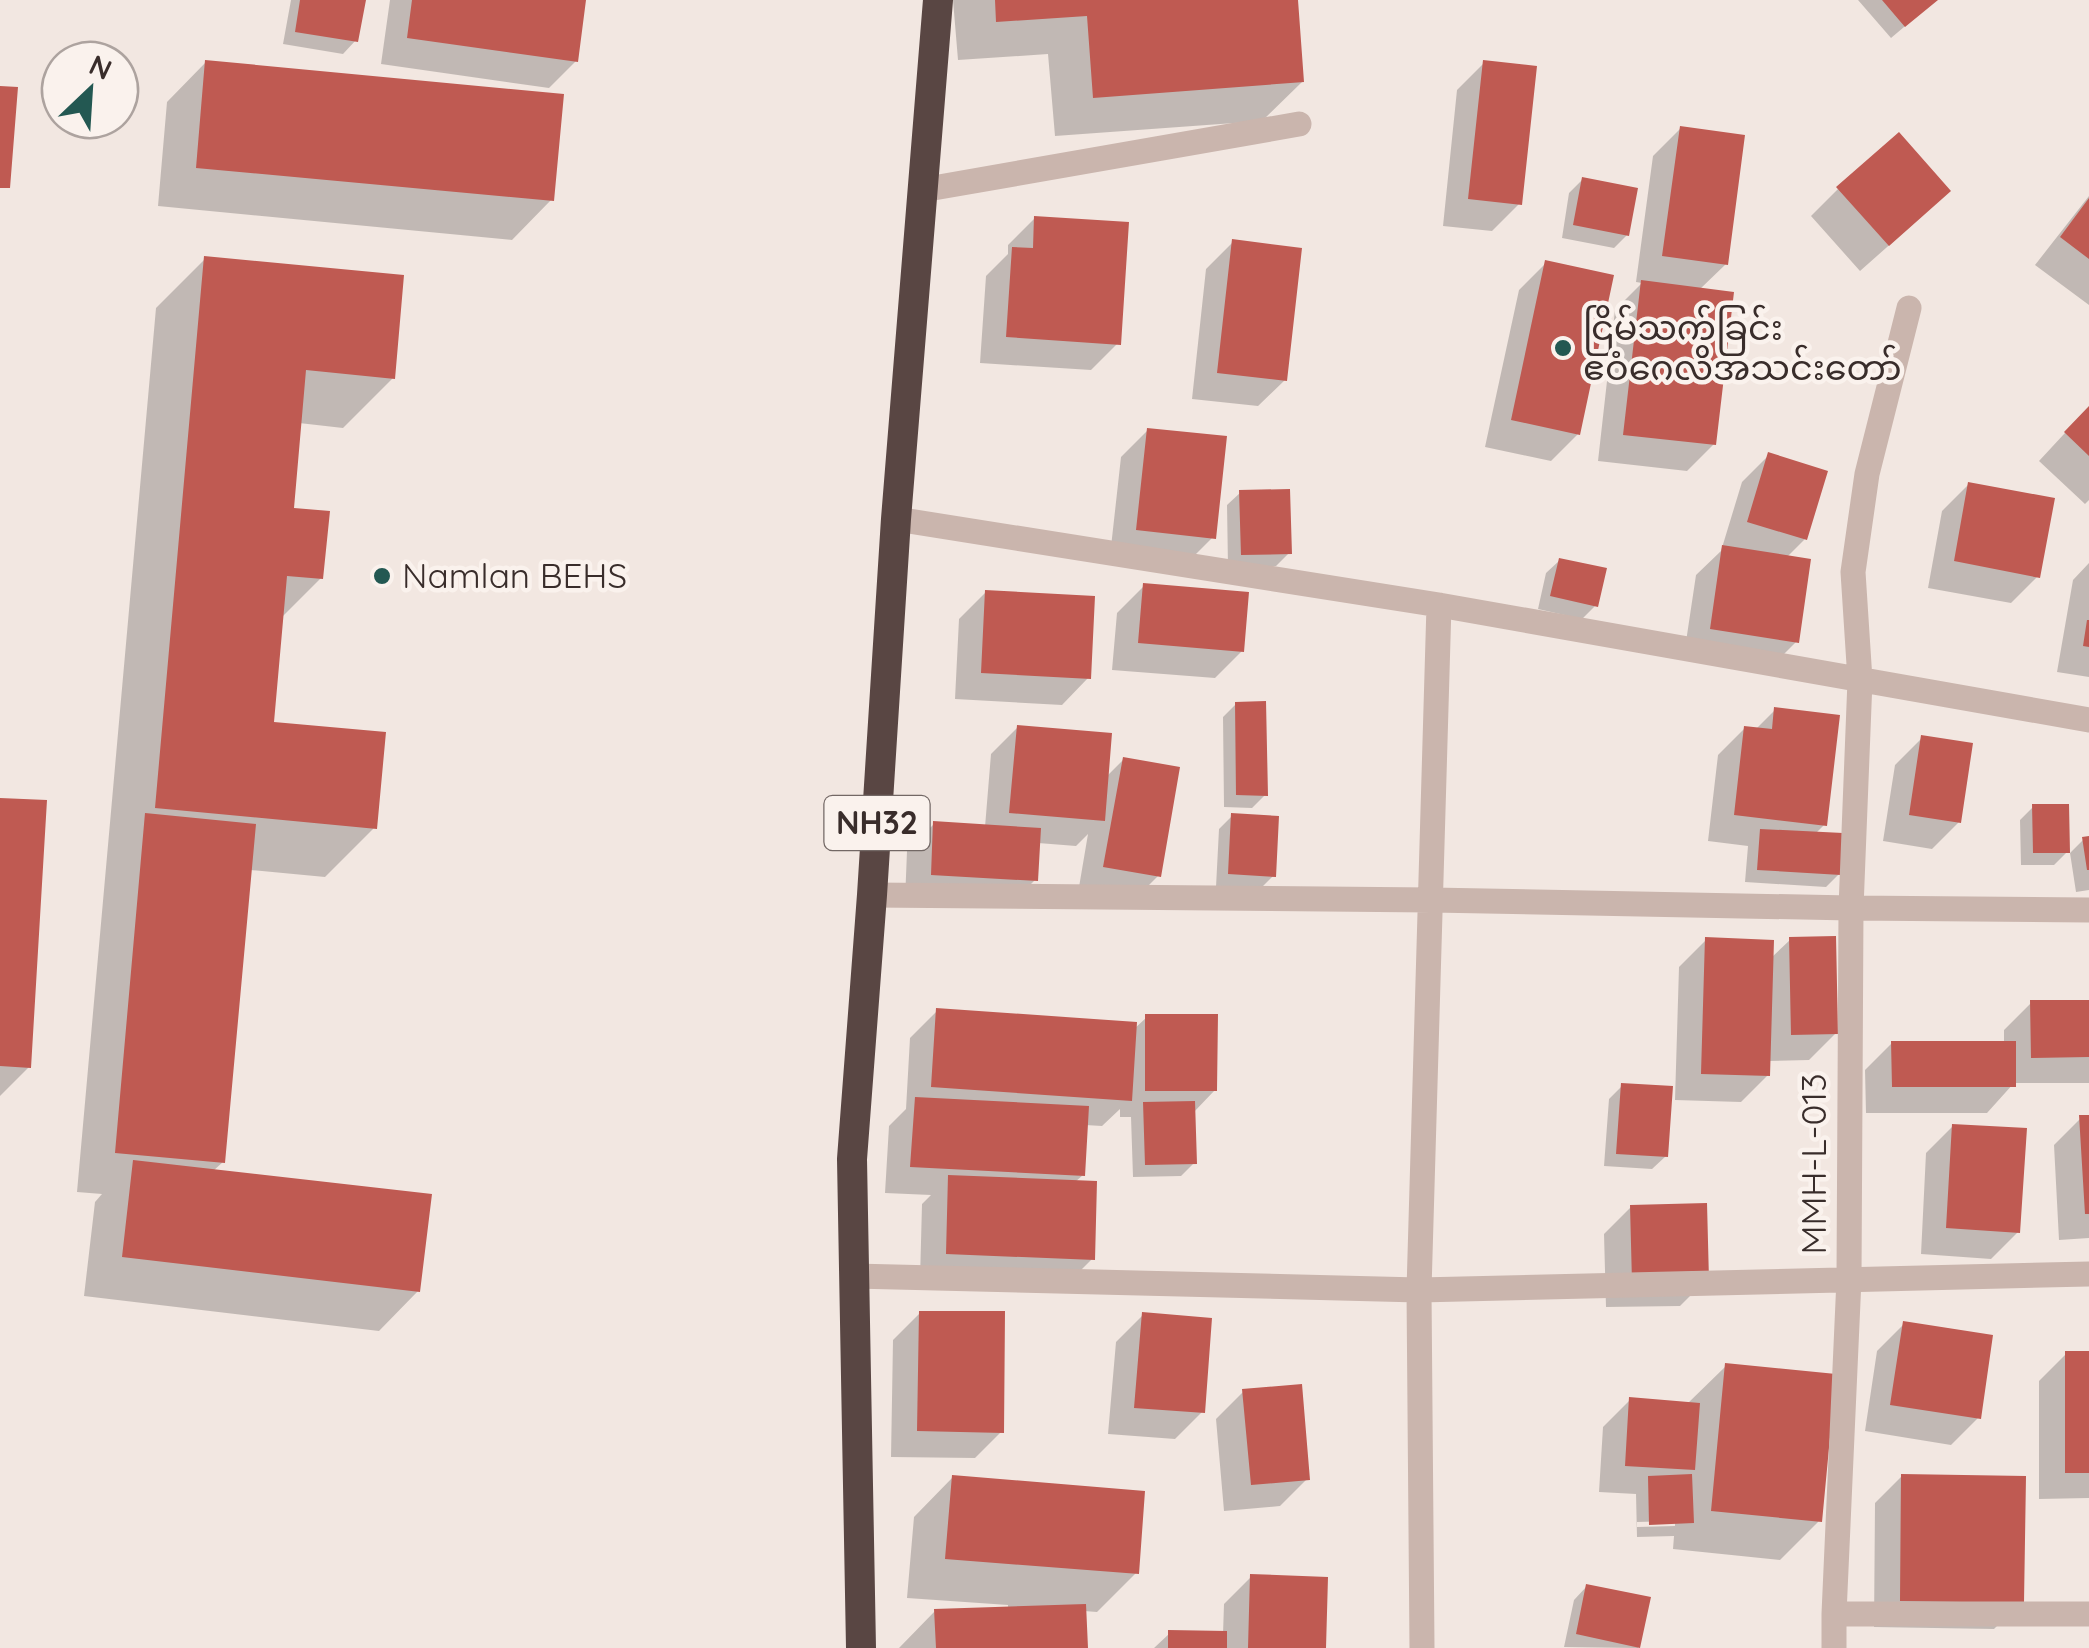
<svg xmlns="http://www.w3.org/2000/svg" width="2089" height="1648" font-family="Quicksand,'Noto Sans Myanmar',sans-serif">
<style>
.shadow{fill:#0003;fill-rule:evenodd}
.building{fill:#bf5a52}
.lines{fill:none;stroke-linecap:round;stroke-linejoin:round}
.street{stroke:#cab5ad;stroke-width:25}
.highway{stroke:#594643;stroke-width:30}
.poi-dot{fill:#235852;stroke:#faf2ed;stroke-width:4}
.labels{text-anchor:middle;stroke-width:9;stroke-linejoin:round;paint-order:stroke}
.shield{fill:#faf2ed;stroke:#736865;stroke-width:2.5}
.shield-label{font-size:32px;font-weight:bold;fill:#392d2b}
.poi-label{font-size:35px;fill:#392d2b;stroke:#faf2ed;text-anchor:start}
.street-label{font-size:35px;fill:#392d2b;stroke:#faf2ed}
</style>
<rect width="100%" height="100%" fill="#f2e7e1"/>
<path class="shadow" d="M291,0H363L356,40L343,54L283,44Z
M390,0H583L576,61L549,88L381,64Z
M953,0H1295L1302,82L1262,121L1055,136L1048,54L958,60Z
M1858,0H1936L1891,38Z
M206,62L551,200L512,240L158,206L167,102Z
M1484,63L1519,204L1492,231L1443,226L1457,90Z
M1680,129L1726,264L1699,290L1714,444L1687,471L1598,461L1615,310L1642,283L1636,282L1653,156Z
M1582,180L1627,235L1614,248L1562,238L1569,193Z
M1838,189L1921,217L1860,271L1811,216Z
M2089,196V305L2035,265Z
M1035,218L1118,343L1091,370L980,363L986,276L1008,254V245Z
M1233,242L1285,380L1258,406L1192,399L1206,269Z
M205,259L393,378L343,428L299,423L291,510L321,578L281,618L272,724L375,827L325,877L250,870L223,1162L213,1171L418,1291L379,1331L84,1296L95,1202L102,1194L77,1192L156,308Z
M1546,263L1578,434L1551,461L1485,447L1519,290Z
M2089,407V500L2085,504L2039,461Z
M1148,430L1213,537L1186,564L1110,556L1121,457Z
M1769,455L1805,539L1786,558L1796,642L1769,669L1684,655L1696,575L1721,551L1742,482Z
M1969,484L2038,576L2011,603L1928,588L1942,511Z
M1241,492L1289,553L1276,566L1228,567L1227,505Z
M1560,560L1595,606L1582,619L1538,609L1546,573Z
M2089,563V677L2057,672L2073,580Z
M1144,586L1242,651L1215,678L1112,670L1117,613Z
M986,592L1088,678L1062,705L955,699L959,619Z
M1236,704L1265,795L1252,808L1224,807L1223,717Z
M1775,710L1824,825L1815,834L1839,874L1826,887L1745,882L1748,846L1708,841L1718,755L1745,728L1755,730Z
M1018,727L1106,777L1124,759L1158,876L1131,903L1078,893L1088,834L1076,846L1038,843L1035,880L1008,907L905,901L907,851L934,824L985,827L991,754Z
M1922,738L1959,822L1932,849L1883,841L1895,765Z
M0,800L29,1067L0,1096Z
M2033,807L2067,852L2054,865H2021L2020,820Z
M1232,816L1273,876L1260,889L1216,887L1219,829Z
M2089,839V890L2076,892L2070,853L2083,840Z
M1706,940L1771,958L1790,940L1836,1033L1809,1060L1768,1061V1075L1741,1102L1675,1100L1679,967Z
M2031,1003H2089V1083H2014L1987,1113H1866L1865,1070L1892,1043H2004V1030Z
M937,1011L1134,1029L1147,1017L1215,1090L1193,1113L1194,1163L1181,1176L1133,1177L1131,1117H1120V1109L1102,1126L1085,1125L1083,1175L1075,1182L1093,1258L1066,1285L920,1280L922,1204L931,1195L885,1193L889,1126L906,1109L910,1038Z
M1622,1086L1666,1156L1652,1169L1604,1166L1609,1099Z
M2089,1117V1238L2059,1240L2054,1145L2081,1118Z
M1953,1126L2018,1232L1991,1259L1921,1254L1926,1153Z
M1631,1207L1707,1279L1680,1306L1606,1307L1604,1234Z
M920,1313L1002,1431L975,1458L891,1457L893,1340Z
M1143,1315L1202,1412L1175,1439L1108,1434L1116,1342Z
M1904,1324L1978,1418L1951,1445L1865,1431L1877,1351Z
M2066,1354H2089V1498L2039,1499V1381Z
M1726,1366L1819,1521L1780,1560L1673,1549L1674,1536L1637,1537L1636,1494L1599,1492L1603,1427L1630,1400L1687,1404ZM1675,1521V1526L1637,1527V1522Z
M1243,1392L1307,1479L1280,1506L1224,1511L1216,1419Z
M1902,1476L2021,1602L1994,1629L1874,1627L1875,1503Z
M953,1477L1136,1573L1097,1612L1084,1611L1085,1648H899L935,1611L1008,1609V1605L907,1598L914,1517Z
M1251,1577L1323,1648H1154L1170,1633L1223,1634L1224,1604Z
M1587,1586L1648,1599L1638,1648L1564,1647L1574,1600Z"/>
<path class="building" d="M300,0H366L358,42L295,32Z
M412,0H586L578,62L407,38Z
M995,0H1298L1304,82L1093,98L1087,16L996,22Z
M1882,0H1938L1905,27Z
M205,60L564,94L554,201L196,168Z
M1483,60L1537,66L1522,205L1468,199Z
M0,86L18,87L10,188H0Z
M1680,126L1745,135L1728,265L1662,256Z
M1899,132L1951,191L1889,246L1836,187Z
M1582,177L1638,188L1629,236L1573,225Z
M2089,198V259L2060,237Z
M1034,216L1129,222L1121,345L1006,337L1012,247L1033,248Z
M1232,239L1302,248L1287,381L1217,373Z
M204,256L404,275L395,379L306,370L294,508L330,511L323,579L287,576L274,722L386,732L377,829L155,808Z
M1545,260L1614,275L1580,435L1511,420Z
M1641,280L1734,292L1716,445L1623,435Z
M2089,406V456L2064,432Z
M1147,428L1227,436L1216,539L1136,530Z
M1768,452L1828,471L1807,540L1747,522Z
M1968,482L2055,498L2040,578L1954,561Z
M1290,489L1292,554L1241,555L1239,490Z
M1722,545L1811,559L1799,643L1710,629Z
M1559,558L1607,568L1598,607L1550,596Z
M1143,583L1249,592L1244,652L1138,643Z
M985,590L1095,596L1091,679L981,673Z
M2087,620H2089V647L2083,646Z
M1266,701L1268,796L1236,795L1235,702Z
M1774,707L1840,715L1827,826L1734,815L1744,726L1772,729Z
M1017,725L1112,733L1105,821L1009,813Z
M1921,735L1973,743L1961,823L1909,815Z
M1123,757L1180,767L1161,877L1103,867Z
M0,798L47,800L31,1068L0,1066Z
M2032,804H2069L2070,853H2033Z
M145,813L256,824L225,1163L115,1153Z
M1231,813L1279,816L1276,877L1228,874Z
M933,821L1041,828L1038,881L931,875Z
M1760,829L1843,833L1841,875L1757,870Z
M2089,836V870H2087L2082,837Z
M1836,936L1838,1034L1791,1035L1789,937Z
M1705,937L1774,940L1770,1076L1701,1074Z
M2030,1000H2089V1057L2031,1058Z
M936,1008L1137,1022L1132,1101L931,1087Z
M1145,1014H1218L1217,1091H1145Z
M1891,1041H2016V1087H1892Z
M1621,1083L1673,1086L1668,1157L1616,1154Z
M915,1097L1089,1106L1085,1176L910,1167Z
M1195,1101L1197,1164L1145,1165L1143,1102Z
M2079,1115H2089V1214H2085Z
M1952,1124L2027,1128L2020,1233L1946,1228Z
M133,1160L432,1194L420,1292L122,1257Z
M948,1175L1097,1181L1095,1260L946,1254Z
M1707,1203L1709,1280L1632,1282L1630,1205Z
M919,1311H1005L1004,1433L917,1431Z
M1142,1312L1212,1318L1205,1413L1134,1408Z
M1903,1321L1993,1335L1981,1419L1890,1405Z
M2065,1351H2089V1473H2065Z
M1725,1363L1836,1374L1822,1522L1711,1511Z
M1302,1384L1310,1480L1251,1485L1242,1389Z
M1629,1397L1700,1403L1695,1470L1625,1466Z
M1692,1474L1694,1523L1649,1525L1648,1476Z
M1901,1474L2026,1476L2024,1603L1900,1601Z
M952,1475L1145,1491L1139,1574L945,1559Z
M1250,1574L1328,1577L1326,1648H1248Z
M1586,1584L1651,1597L1640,1648L1576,1634Z
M1086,1604L1088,1648H936L934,1609Z
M1168,1630L1227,1631V1648H1168Z"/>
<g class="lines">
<path class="street" d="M922,190L1299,124
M896,519L1439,605L2089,720
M872,895L1432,900L1851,908L2089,910
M854,1276L1419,1290L2089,1274
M1834,1614H2089
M1422,1648L1419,1290L1439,605
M1834,1648V1614L1849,1279L1851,908L1860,680L1853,572L1867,474L1909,308"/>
<path class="highway" d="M861,1648L852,1159L872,895L896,519L938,0"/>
</g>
<g class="poi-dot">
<circle cx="1563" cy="348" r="10"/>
<circle cx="382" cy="576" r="10"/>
</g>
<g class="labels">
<rect class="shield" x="824.5" y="796" width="105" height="54" rx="8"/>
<g class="shield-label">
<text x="877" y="834">NH32</text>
</g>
<g class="poi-label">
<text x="1583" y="340">ငြိမ်သက်ခြင်း<tspan x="1583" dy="40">ဧဝံဂေလိအသင်းတော်</tspan></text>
<text x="402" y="588">Namlan BEHS</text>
</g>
<g class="street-label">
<text transform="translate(1814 1164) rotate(-90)" y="12">MMH-L-013</text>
</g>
</g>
<g transform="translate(90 90) rotate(25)"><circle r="48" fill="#faf2ed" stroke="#ada39f" stroke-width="2.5"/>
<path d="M0-8L18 38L0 25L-18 38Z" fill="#235852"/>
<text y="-15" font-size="28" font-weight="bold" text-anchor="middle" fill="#392d2b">N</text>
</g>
</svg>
